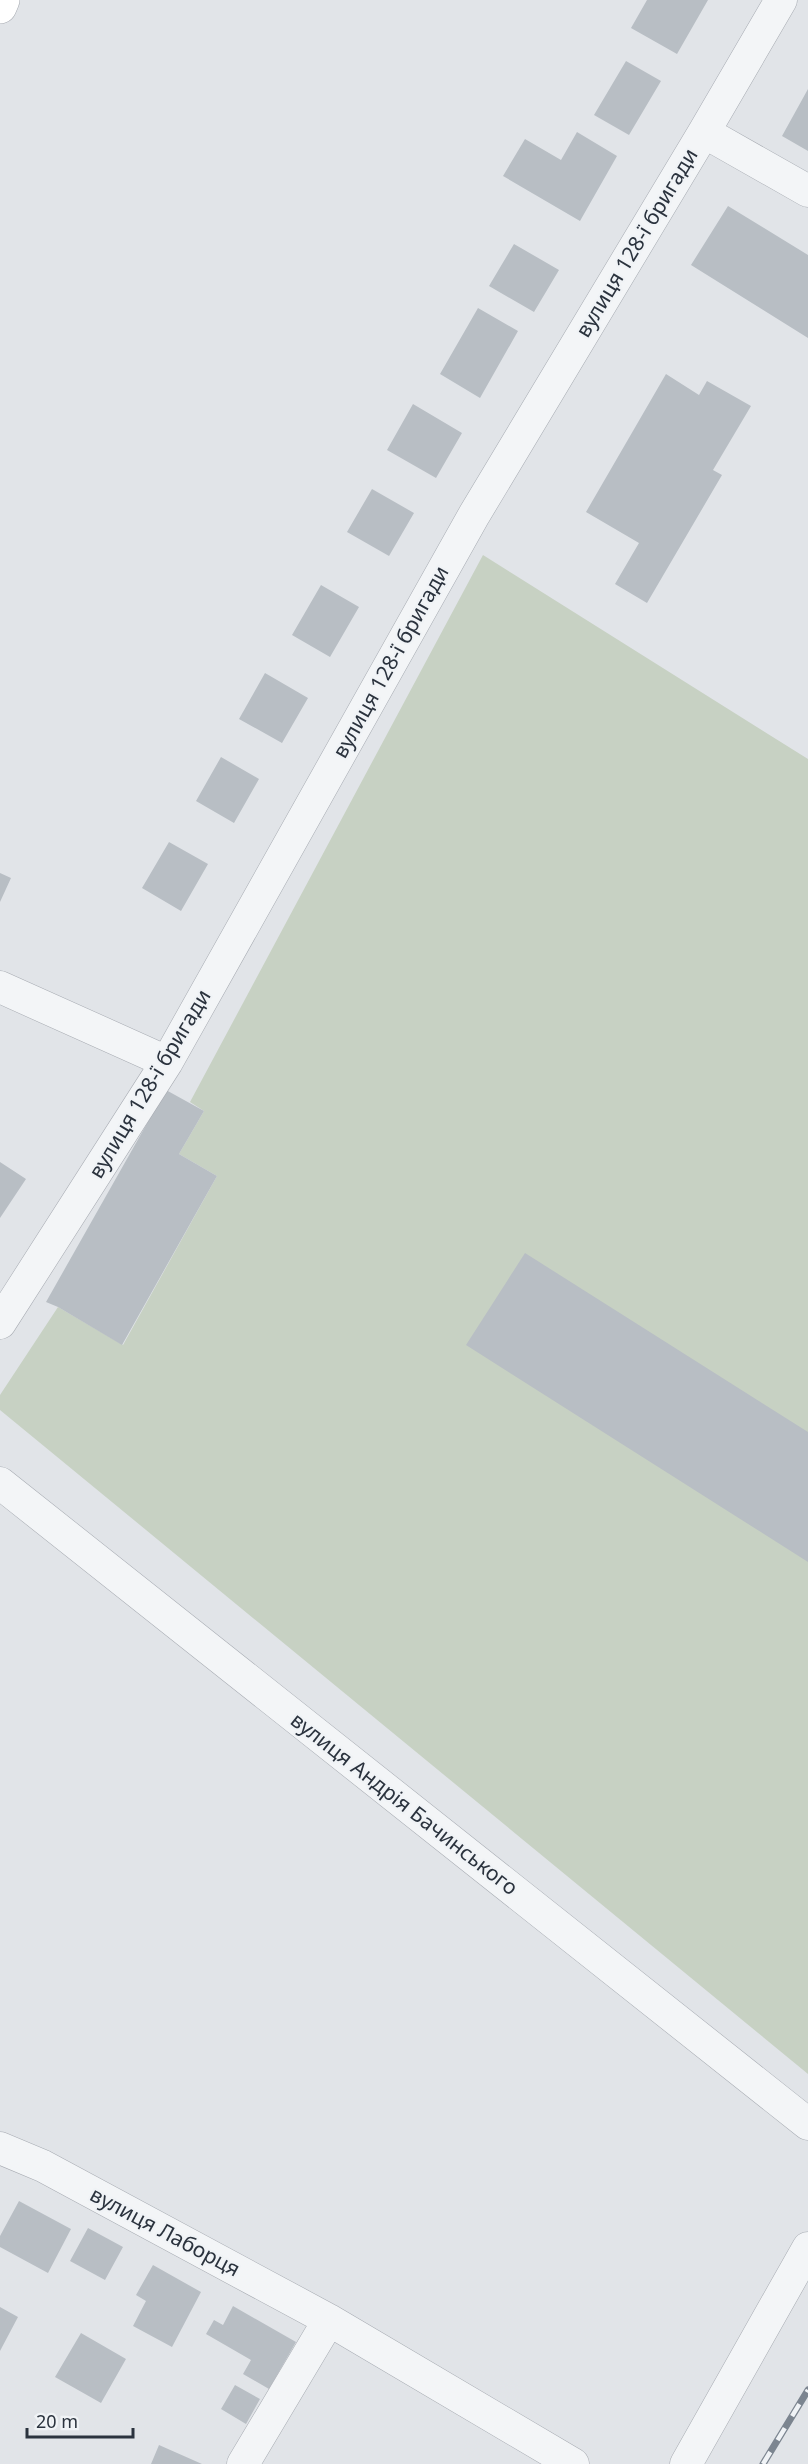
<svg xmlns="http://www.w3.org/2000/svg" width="808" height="2464" font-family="'Noto Sans',sans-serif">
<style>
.green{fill:#c7d1c3}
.building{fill:#b8bec4}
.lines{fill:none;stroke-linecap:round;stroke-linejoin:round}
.minor-casing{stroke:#a7abb2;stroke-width:33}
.secondary-casing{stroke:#a7abb2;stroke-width:34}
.minor{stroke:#f3f5f7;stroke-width:32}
.secondary{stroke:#fff;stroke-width:33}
.rail-casing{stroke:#7c8590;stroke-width:7}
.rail{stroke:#f0f3f6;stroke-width:4.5;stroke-dasharray:14;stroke-linecap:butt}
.labels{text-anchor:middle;stroke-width:4.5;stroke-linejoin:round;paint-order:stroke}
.street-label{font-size:21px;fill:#2b333e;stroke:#f0f3f6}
</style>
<rect width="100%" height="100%" fill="#e1e4e8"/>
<path class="green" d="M483,555L808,759V2074L0,1410V1395L58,1307L123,1345L217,1176L179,1154L204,1111L190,1102Z"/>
<path class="building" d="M647,0H708L677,54L631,28Z
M626,61L661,81L629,135L594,115Z
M808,89V151L782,136Z
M577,132L617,156L580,221L503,176L525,139L561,160Z
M728,206L808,255V338L691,265Z
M514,244L559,270L534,312L489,286Z
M478,308L518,331L480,398L440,374Z
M666,374L699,395L707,381L751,406L713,470L722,475L647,603L615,584L639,543L586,512Z
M413,404L462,433L436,478L387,450Z
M372,489L414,513L389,556L347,532Z
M321,585L359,607L330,657L292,635Z
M265,673L308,698L282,743L239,719Z
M221,757L259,779L234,823L196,801Z
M169,842L208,864L181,911L142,888Z
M0,873L11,878L0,902Z
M166,1090L204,1111L179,1154L217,1176L122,1345L58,1307L46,1302Z
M0,1162L26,1179L0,1218Z
M525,1253L808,1432V1562L466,1345Z
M19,2201L71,2229L48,2273L0,2247V2236Z
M88,2228L123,2247L105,2280L70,2261Z
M153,2265L201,2292L172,2347L133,2326L146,2301L136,2295Z
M233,2306L296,2342L269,2389L243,2374L251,2360L206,2334L214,2320L223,2325Z
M0,2307L18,2317L0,2351Z
M81,2333L126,2359L101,2403L55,2377Z
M235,2385L260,2399L246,2424L221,2409Z
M159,2445L202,2464H151Z"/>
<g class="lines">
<g class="minor-casing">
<path id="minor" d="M704,132L808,191
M0,987L167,1062
M0,1323L167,1062L474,515L704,132L781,0
M0,1483L808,2124
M0,2148L43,2166L329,2320L573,2464
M243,2464L329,2320
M686,2464L808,2248"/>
</g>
<g class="secondary-casing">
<path id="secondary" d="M0,7L3,0"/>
</g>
<use href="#minor" class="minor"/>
<use href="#secondary" class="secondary"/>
<g class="rail-casing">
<path id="rail" d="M763,2464L808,2390"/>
</g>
<use href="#rail" class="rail"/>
</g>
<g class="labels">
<g class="street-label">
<text transform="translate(637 243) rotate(-59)" y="7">вулиця 128-ї бригади</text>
<text transform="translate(391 662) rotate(-61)" y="7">вулиця 128-ї бригади</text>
<text transform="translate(150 1084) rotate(-59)" y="7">вулиця 128-ї бригади</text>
<text transform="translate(404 1804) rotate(38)" y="7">вулиця Андрія Бачинського</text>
<text transform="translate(165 2232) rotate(28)" y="7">вулиця Лаборця</text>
</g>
</g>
<path d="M27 2428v9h106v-9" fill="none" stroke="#2b333e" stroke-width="3"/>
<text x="36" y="2428" font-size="18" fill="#2b333e" stroke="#f0f3f6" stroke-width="4.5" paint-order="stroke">20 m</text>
</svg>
